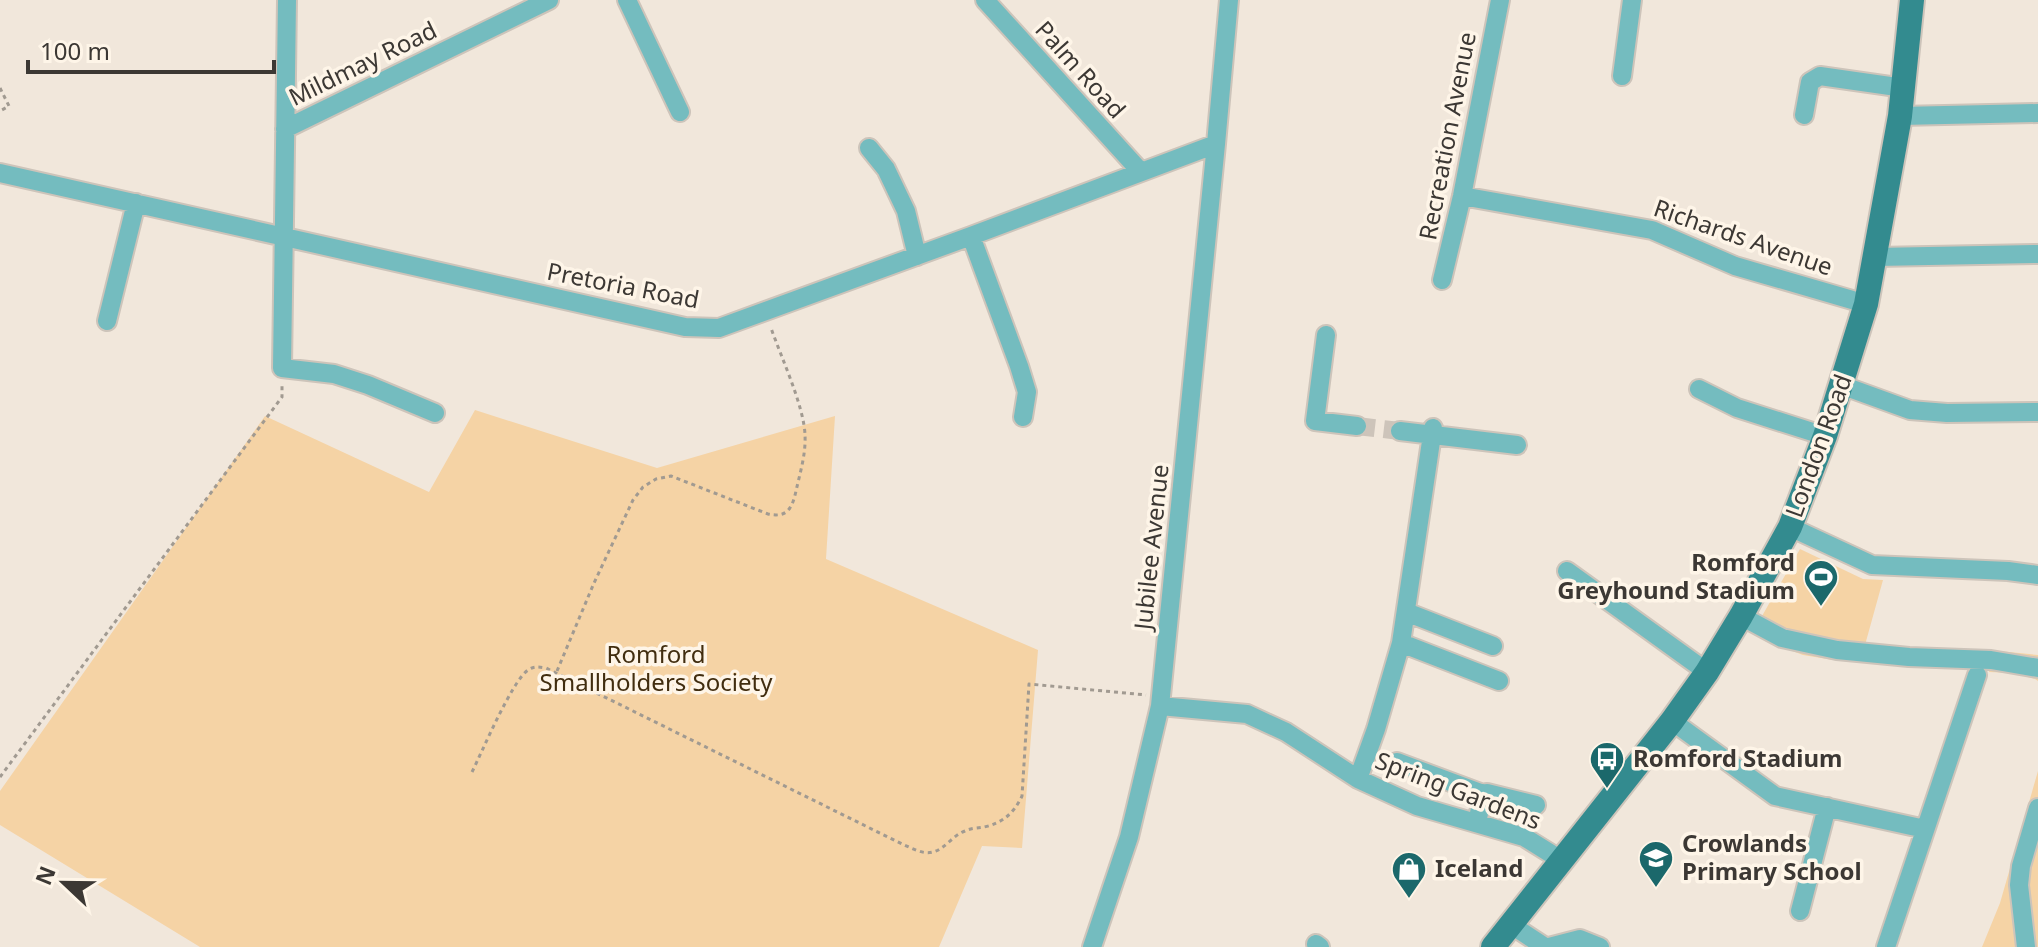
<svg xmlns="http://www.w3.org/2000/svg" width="2038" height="947" font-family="'Noto Sans',sans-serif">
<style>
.green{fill:#f5d3a5}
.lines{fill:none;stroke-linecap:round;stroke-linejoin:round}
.minor-tunnel{stroke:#cdc4ba;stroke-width:18;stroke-dasharray:18 9;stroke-linecap:butt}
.minor-casing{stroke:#cdc4ba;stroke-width:22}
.major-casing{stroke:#cdc4ba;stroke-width:28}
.path{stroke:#a19a91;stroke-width:3;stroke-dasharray:4 4;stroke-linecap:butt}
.minor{stroke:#74bcbf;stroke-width:18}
.major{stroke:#338b8f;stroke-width:24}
.labels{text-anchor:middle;stroke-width:7;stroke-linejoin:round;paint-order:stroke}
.street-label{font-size:24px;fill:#3c3834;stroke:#fef5e8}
.poi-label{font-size:24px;font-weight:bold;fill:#3c3834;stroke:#fef5e8;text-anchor:start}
.park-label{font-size:24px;fill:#412d0f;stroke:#fef5e8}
</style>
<rect width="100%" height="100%" fill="#f1e7db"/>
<path class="green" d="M475,410L657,468L835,416L826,559L1038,650L1022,848L982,846L939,947H200L0,825V791L265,416L429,492Z
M1800,549L1863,579L1883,580L1865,645L1910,651H1999L2038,655V681L2035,679L2013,673L1989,672L1990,668L1899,665L1833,660L1803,655L1765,641L1766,637L1753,632Z
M2038,771V947H1982L2000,903Z"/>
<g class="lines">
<path class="minor-tunnel" d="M1357,426L1400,431"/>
<g class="minor-casing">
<path id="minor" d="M287,0L282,368L334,374L368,385L435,413
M627,0L680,112
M985,0L1140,171
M1622,76L1632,0
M1804,115L1810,82L1820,76L1904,88
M1900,116L2038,113
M285,129L549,0
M869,148L886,169L906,211L917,256
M0,173L685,327L719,328L971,236L1216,144
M1462,196L1652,230L1735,266L1866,304
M971,236L1019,366L1027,392L1023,417
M1876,257L2038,254
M1442,280L1462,196L1500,0
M107,321L136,203
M1326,335L1315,421L1357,426
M1841,385L1910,410L1947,413L2038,412
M1699,389L1737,408L1825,436
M1400,431L1517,445
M1790,527L1872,565L2008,571L2038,575
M1567,571L1707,672
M1406,612L1493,646
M1741,616L1782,638L1837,650L1909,657L1991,660L2038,668
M1401,643L1499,681
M1160,706L1247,714L1286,732L1358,779L1417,806L1524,837L1561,860
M1672,721L1775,796L1925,829
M1397,762L1483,794
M1358,779L1376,729L1401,643L1433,428
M1477,823L1483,794L1487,793L1536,805
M1800,911L1827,807
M1510,924L1545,947
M1316,944L1320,947
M1092,947L1129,837L1160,706L1216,144L1229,0
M1549,947L1580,939L1600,947
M1886,947L1977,675
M2026,947L2019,885L2021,866L2038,808"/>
</g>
<g class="major-casing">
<path id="major" d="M1493,947L1672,721L1707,672L1741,616L1790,527L1825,436L1866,304L1900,116L1912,0"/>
</g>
<path class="path" d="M0,88L9,106L0,111
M557,671L594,583L633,500L643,487L656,479L671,476L768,514C787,518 792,509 796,491C800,473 806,454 805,435C804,406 781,357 771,328
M472,772C482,752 512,681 528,670C534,666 539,667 546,668L902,844C912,848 923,855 933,852C945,849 953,835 965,831C971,828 978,828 984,827C1003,823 1014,813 1022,796L1029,684L1146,695
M0,777L282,397V384"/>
<use href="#minor" class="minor"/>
<use href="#major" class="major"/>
</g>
<defs>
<g id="stadium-pin" transform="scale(1.8)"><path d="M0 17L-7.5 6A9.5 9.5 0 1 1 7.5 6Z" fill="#1b686b" stroke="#fef5e8"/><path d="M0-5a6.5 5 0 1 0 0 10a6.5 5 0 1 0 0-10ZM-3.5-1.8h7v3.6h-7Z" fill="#fff"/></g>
<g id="bus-pin" transform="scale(1.8)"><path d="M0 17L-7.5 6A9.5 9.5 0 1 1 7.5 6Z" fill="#1b686b" stroke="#fef5e8"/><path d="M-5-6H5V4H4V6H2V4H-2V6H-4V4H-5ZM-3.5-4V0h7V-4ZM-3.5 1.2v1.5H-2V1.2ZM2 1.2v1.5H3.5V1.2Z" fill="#fff"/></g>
<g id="school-pin" transform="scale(1.8)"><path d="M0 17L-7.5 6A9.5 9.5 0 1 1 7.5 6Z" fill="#1b686b" stroke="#fef5e8"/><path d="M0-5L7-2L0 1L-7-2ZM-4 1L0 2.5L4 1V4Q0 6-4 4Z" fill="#fff"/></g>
<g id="shop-pin" transform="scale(1.8)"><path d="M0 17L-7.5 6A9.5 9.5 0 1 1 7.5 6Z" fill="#1b686b" stroke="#fef5e8"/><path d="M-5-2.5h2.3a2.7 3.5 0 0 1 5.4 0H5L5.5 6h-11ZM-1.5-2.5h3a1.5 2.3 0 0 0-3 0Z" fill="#fff"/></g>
</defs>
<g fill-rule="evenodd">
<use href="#stadium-pin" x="1821" y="577"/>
<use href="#bus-pin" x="1607" y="759"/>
<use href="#school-pin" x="1656" y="858"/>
<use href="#shop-pin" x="1409" y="869"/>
</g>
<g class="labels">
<g class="street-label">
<text transform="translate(363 64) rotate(-26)" y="8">Mildmay Road</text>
<text transform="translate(1080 70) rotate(48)" y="8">Palm Road</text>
<text transform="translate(1448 136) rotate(-79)" y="8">Recreation Avenue</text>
<text transform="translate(1743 238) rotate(19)" y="8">Richards Avenue</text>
<text transform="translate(623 286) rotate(11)" y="8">Pretoria Road</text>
<text transform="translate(1819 446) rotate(-70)" y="8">London Road</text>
<text transform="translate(1152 547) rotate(-84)" y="8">Jubilee Avenue</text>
<text transform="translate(1458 791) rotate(21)" y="8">Spring Gardens</text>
</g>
<g class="poi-label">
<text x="1795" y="571" text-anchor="end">Romford<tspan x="1795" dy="28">Greyhound Stadium</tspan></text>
<text x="1633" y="767">Romford Stadium</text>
<text x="1682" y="852">Crowlands<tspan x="1682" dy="28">Primary School</tspan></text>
<text x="1435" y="877">Iceland</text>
</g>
<g class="park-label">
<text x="656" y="663">Romford<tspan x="656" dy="28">Smallholders Society</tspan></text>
</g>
</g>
<g transform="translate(64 883) rotate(292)" stroke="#fef5e8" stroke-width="6" paint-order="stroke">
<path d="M0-6L14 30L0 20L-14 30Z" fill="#3c3834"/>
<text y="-12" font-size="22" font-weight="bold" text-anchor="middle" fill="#3c3834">N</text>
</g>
<path d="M28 60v12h246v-12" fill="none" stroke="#3c3834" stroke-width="4"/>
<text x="40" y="60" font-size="24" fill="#3c3834" stroke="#fef5e8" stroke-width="6" paint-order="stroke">100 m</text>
</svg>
